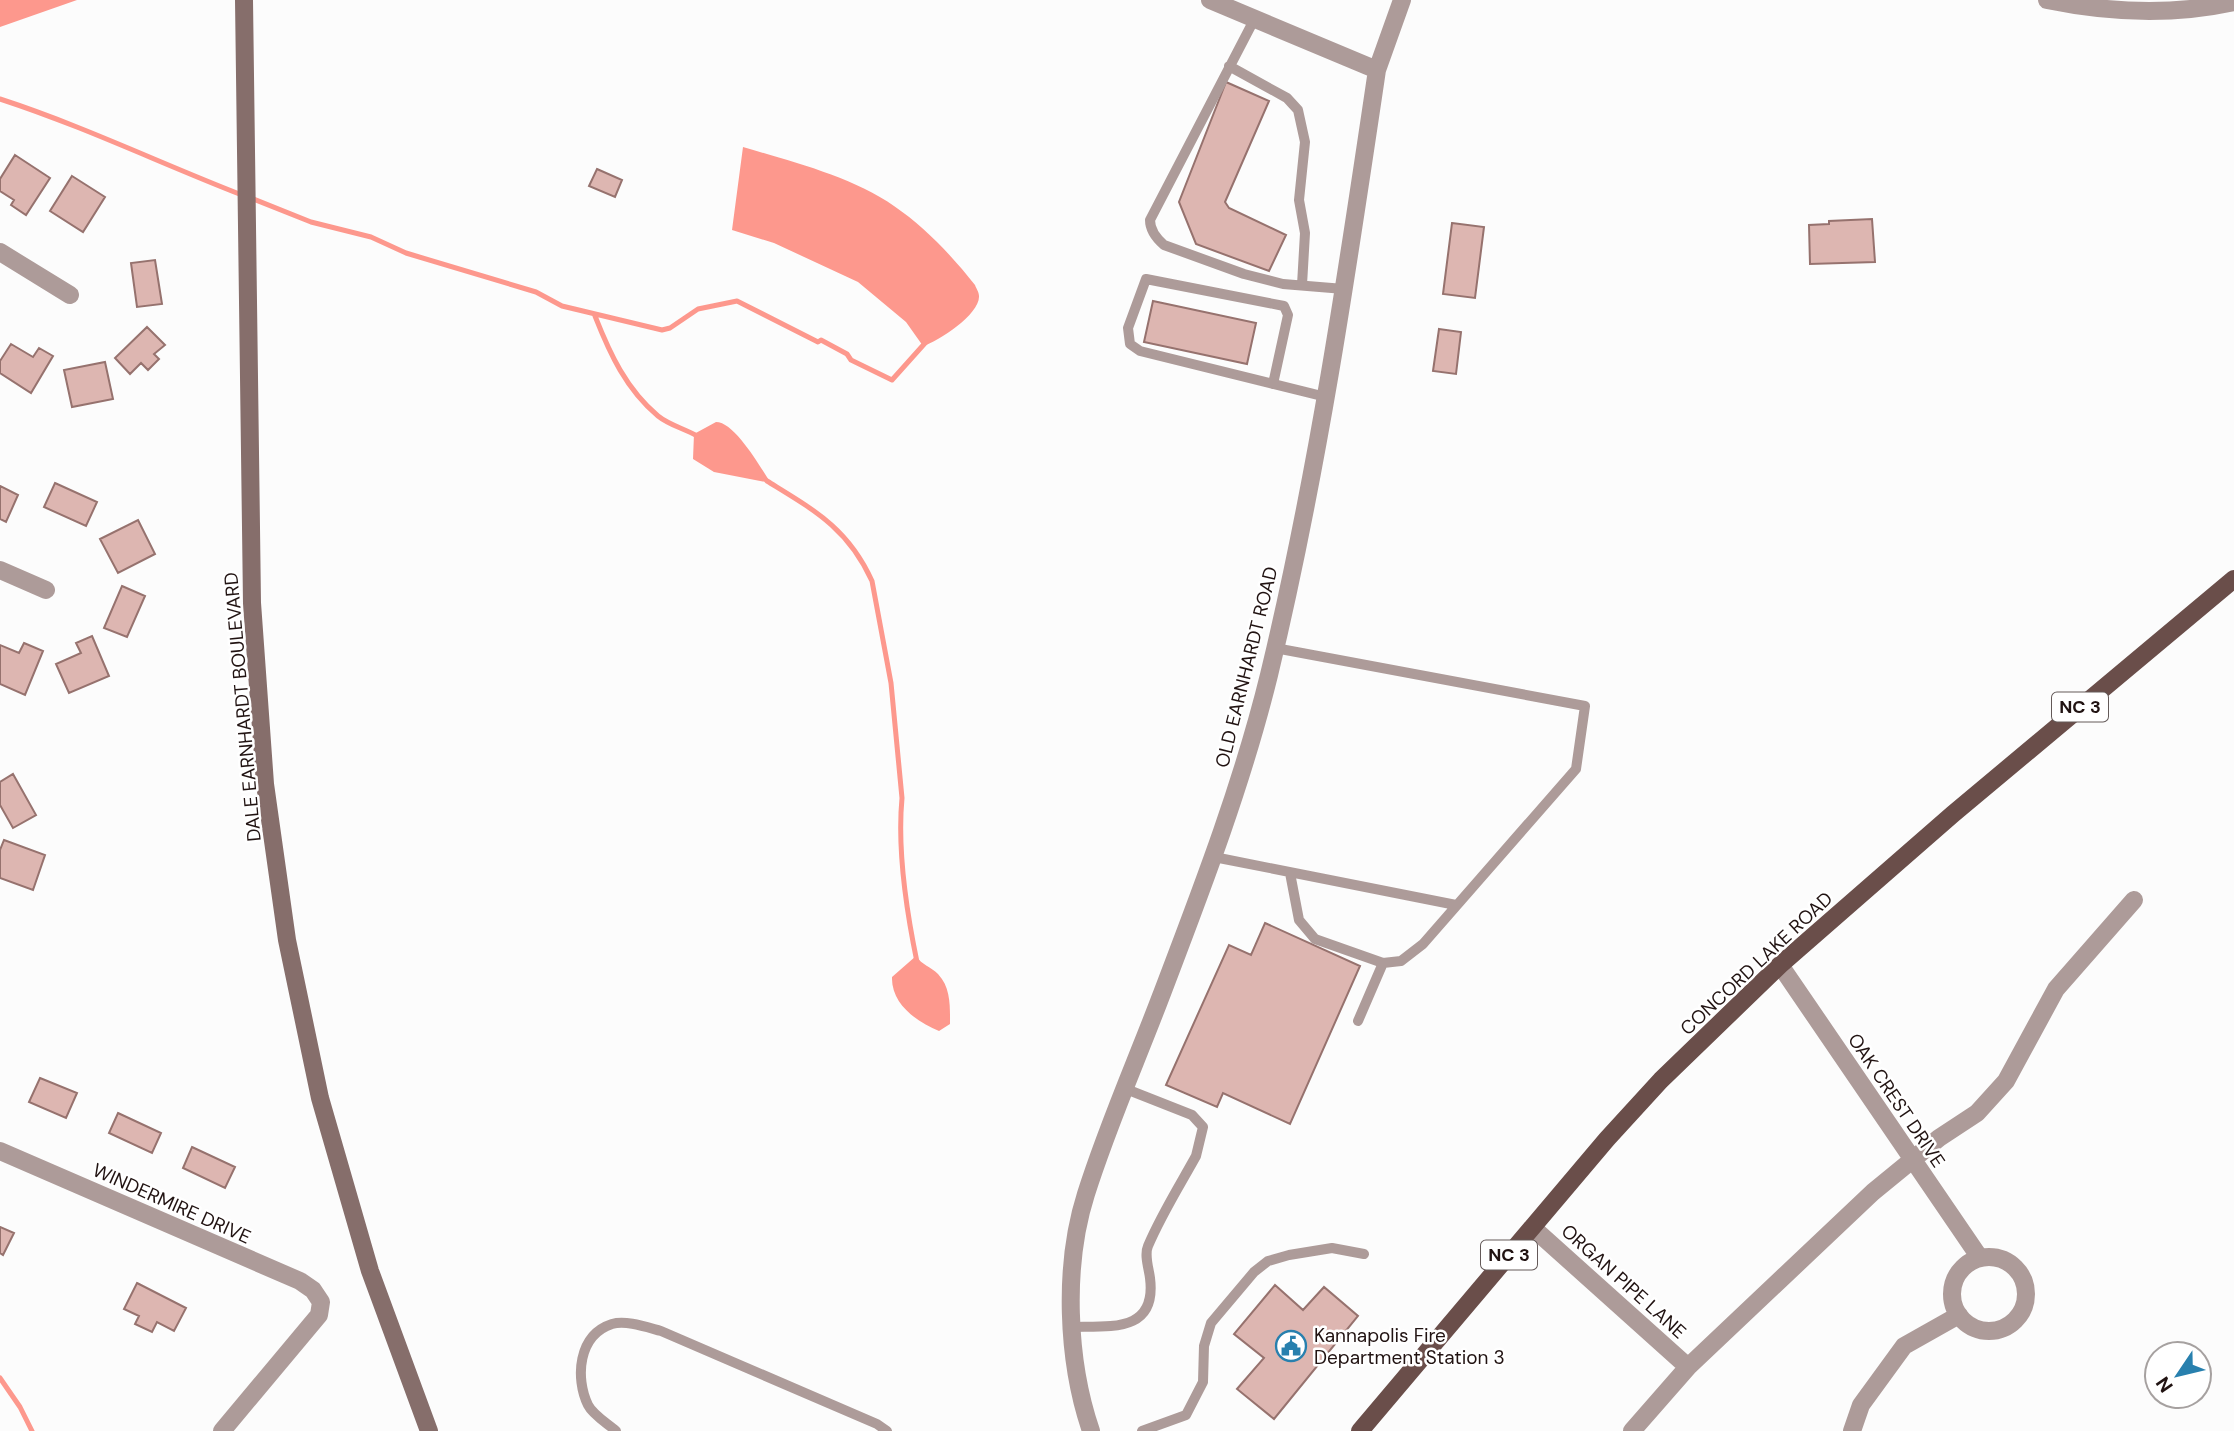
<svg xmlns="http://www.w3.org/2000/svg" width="2234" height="1431" font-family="'DM Sans',sans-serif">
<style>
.water{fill:#fd988d}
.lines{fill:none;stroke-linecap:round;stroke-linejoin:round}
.stream{stroke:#fd988d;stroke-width:5}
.building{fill:#ddb6b1;stroke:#96726e;stroke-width:2}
.service{stroke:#ad9b99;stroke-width:10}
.minor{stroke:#ad9b99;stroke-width:18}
.secondary{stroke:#866e6b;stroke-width:18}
.primary{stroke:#6a4e4a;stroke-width:18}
.labels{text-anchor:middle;stroke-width:5;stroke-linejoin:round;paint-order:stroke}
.shield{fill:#fff;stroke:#645a59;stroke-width:2}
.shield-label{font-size:18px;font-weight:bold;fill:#211312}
.street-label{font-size:19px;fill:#211312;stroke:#fff}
.poi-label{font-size:19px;fill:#211312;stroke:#fff;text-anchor:start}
</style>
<rect width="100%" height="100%" fill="#fcfcfc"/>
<path class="water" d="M0,0H77L0,27Z
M743,147C790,161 853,177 894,206C925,227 952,256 975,285C976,288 979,292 979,296C980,314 939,341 923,346L906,322L858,282L774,243L732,230Z
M716,422C735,422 760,467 771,483L714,472L693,459L694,434Z
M916,956C922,965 931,967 938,974C951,988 950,1006 950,1024L939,1031C917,1022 891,1004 892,977Z"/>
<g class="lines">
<path class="stream" d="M0,99C83,126 162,164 242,195
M251,198L311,222L371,237L406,253L536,292L562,306L662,330L670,328L698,309L737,301L818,342L821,340L847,354L851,360L892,380L926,342
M595,316C610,354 626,389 658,416C669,425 685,429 697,436
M767,481C814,510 848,528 872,581L891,683L902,798C897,851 906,909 917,962
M0,1378L20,1407L32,1431"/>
</g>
<path class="building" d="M1226,82L1269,101L1225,202L1229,208L1286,235L1269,271L1196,244L1179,202Z
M15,155L50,178L26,215L11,205L14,200L0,191V179Z
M597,169L622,180L615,197L589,186Z
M72,176L105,197L83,232L50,211Z
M1872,219L1875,262L1810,264L1809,225L1829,224V221Z
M1452,223L1484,227L1475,298L1443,294Z
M155,260L162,304L137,307L131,263Z
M1153,301L1256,323L1247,364L1144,342Z
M147,327L165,345L154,354L159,359L148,370L141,363L130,374L115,358Z
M1439,329L1461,332L1456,374L1433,371Z
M11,344L33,357L39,348L53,356L31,393L0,373V361Z
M105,362L113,399L72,407L64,370Z
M55,483L97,502L86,526L44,507Z
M0,486L18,495L6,522L0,519Z
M138,520L155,554L118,573L100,539Z
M122,586L145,596L127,637L104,628Z
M92,636L109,676L69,693L56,664L81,653L76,643Z
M24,643L43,651L25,695L0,684V645L19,653Z
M13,774L36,815L13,828L0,805V782Z
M4,840L45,855L33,890L0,878V850Z
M1265,923L1360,966L1290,1124L1223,1093L1217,1107L1166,1085L1229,945L1251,955Z
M40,1078L77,1093L66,1118L29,1102Z
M118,1113L161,1133L152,1153L109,1133Z
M192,1147L235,1167L225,1188L183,1168Z
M0,1227L14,1233L3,1255L0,1253Z
M137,1283L186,1308L174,1331L157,1322L152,1332L135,1324L139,1316L124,1309Z
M1275,1285L1303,1310L1324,1287L1358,1316L1274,1419L1237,1389L1264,1358L1234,1334Z"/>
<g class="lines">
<path class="service" d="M1255,18L1150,220C1150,230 1156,238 1164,245L1244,274L1283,284L1344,289
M1229,66L1287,98L1298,110L1305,142L1299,200L1305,233L1302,285
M1273,384L1288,315L1284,306L1146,279L1128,328L1130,344L1140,351L1326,397
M1275,648L1585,706L1576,769L1423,944L1401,961L1383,963L1315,939L1299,920L1290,873
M1214,857L1456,905
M1358,1021L1383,963
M1071,1327C1110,1326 1157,1333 1150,1278C1149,1269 1144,1255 1148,1246C1161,1215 1180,1185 1196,1156L1203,1127L1192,1115L1126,1089
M616,1431C607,1423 593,1415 588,1405C575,1378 578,1335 612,1324C626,1320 646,1327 661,1331L877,1424L887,1431
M1142,1431L1186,1415L1203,1382L1204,1346L1211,1323L1254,1272L1268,1261L1289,1255L1332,1248L1364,1254"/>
<path class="minor" d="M2047,0C2110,13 2171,16 2234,2
M1377,70L1402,0
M0,252L70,295
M0,570L46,590
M1780,965L1980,1258
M0,1151L300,1281L313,1290L321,1302L319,1315L222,1431
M1533,1228L1688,1367
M1952 1294a37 37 0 1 1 74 0a37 37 0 1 1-74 0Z
M1091,1431C1067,1361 1063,1266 1086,1194C1107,1127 1136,1062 1161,996C1201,891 1242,785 1269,675C1317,476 1347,273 1377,70L1210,0
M1632,1431L1688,1367L1873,1192L1939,1138L1977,1113L2006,1081L2056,989L2134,900
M1852,1431L1861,1405L1904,1346L1959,1315"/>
<path class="secondary" d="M244,0L252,603L265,784L287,940L320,1098L370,1271L429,1431"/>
<path class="primary" d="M1360,1431L1607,1139L1661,1080L1780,965L1953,814L2234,579"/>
</g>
<defs>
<g id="civic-ring" transform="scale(1.575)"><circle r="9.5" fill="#fff" stroke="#2880ae" stroke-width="1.5"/><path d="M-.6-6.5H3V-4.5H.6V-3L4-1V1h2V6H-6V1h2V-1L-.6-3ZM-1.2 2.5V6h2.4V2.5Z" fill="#2880ae"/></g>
</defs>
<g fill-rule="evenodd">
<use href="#civic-ring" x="1291" y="1346"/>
</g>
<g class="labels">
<g class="shield">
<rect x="2052" y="692.5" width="56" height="29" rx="5"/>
<rect x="1481" y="1240.5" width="56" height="29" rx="5"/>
</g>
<g class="shield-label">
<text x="2080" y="713">NC 3</text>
<text x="1509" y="1261">NC 3</text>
</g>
<g class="street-label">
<text transform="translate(1246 667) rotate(-76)" y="7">OLD EARNHARDT ROAD</text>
<text transform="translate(242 707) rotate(-95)" y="7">DALE EARNHARDT BOULEVARD</text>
<text transform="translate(1756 963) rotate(-43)" y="7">CONCORD LAKE ROAD</text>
<text transform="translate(1897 1100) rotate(56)" y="7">OAK CREST DRIVE</text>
<text transform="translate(172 1203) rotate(24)" y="7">WINDERMIRE DRIVE</text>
<text transform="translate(1624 1281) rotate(42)" y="7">ORGAN PIPE LANE</text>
</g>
<g class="poi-label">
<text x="1314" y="1342">Kannapolis Fire<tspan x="1314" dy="22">Department Station 3</tspan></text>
</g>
</g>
<g transform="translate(2178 1375) rotate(235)"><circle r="33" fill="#ffffff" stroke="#a6a1a0" stroke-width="2"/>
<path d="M0-5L12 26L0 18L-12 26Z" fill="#2880ae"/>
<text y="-10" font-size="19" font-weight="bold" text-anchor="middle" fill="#211312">N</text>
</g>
</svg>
